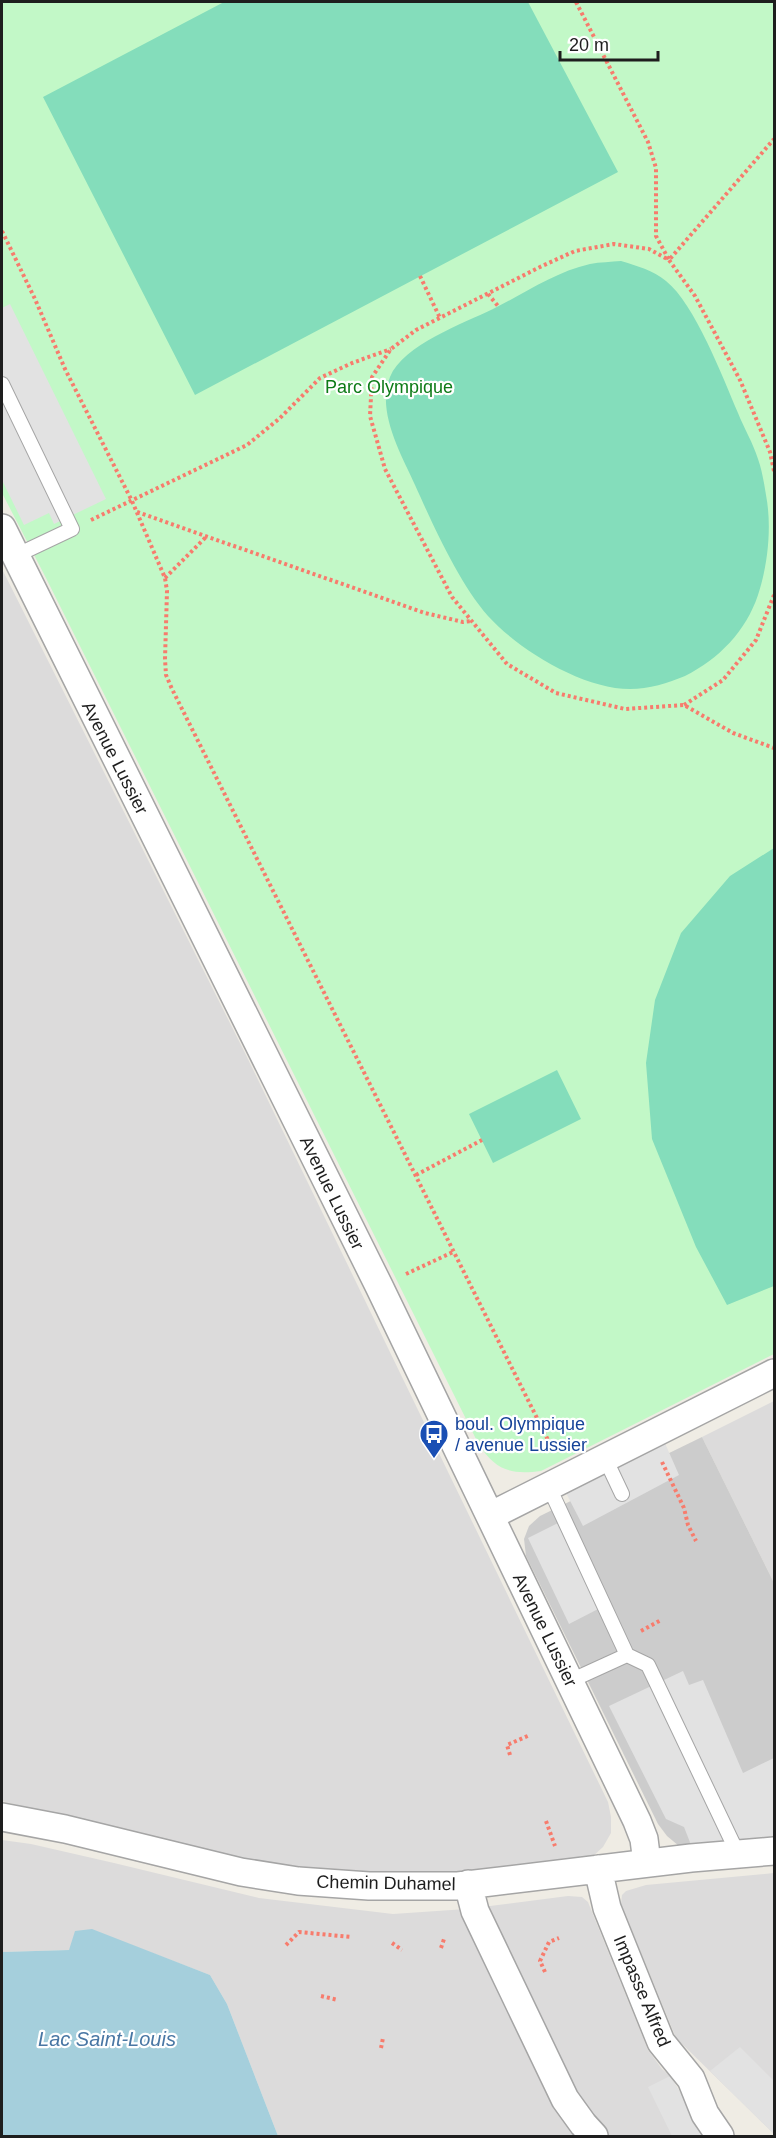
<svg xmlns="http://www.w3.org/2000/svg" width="776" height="2138" font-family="Arial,sans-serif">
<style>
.residential{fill:#dcdbdb}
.religious{fill:#ccc}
.park{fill:#c2f8c7}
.pitch{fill:#84ddbb}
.parking{fill:#e2e2e2}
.water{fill:#a5cfdc}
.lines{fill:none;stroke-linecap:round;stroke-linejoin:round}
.service-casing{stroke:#a5a5a5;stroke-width:16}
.minor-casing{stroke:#a5a5a5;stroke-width:30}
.path{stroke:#f77c6d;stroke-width:4;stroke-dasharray:3 3;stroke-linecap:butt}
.service{stroke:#fff;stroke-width:14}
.minor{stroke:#fff;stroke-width:27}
.labels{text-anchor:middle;stroke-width:4.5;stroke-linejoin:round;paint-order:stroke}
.park-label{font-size:18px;fill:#0d7b17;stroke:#fff}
.street-label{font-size:18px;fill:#1e1e1e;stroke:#fff}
.transit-label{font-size:18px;fill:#164399;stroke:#fff;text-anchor:start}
.water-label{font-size:20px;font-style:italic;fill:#4977a4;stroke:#fff}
</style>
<rect width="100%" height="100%" fill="#efece4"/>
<path class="residential" d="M2,569L245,1053L608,1802L611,1817V1833L603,1847L592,1857L408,1879L281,1869L125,1833L2,1801Z
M774,1401V1583L702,1437Z
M2,1840L31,1844L114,1863L259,1898L393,1914L466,1909L568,1896L582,1897L588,1902L648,2050L662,2069L670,2076L707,2136H278L227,2004L210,1975L92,1930L69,1950L2,1952Z
M774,1873V2134L676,2038L621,1904L622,1895L626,1891L646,1885Z"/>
<path class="religious" d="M702,1437L774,1583V1842L693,1850L679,1846L667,1836L658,1824L526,1556L524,1539L529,1526L540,1516Z"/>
<path class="park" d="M2,2H774V1354L541,1471C510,1475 495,1470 478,1443L46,578L2,493Z"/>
<path class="pitch" d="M224,2H528L618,172L195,395L43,97Z
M621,261C637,266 653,270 666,281C695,304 723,378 738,413C744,428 753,443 758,459C762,470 764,483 766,495C772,526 768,565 758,595C746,631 719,659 685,676C668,683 649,689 630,689C583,689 519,650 488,616C459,583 433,525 415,485C401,454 376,411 390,377C403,345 464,323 493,309C525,293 555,272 590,264C600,262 611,262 621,261Z
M774,848V1286L727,1305L696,1247L652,1139L646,1063L655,1000L681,933L730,876Z
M557,1070L581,1119L493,1163L469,1114Z"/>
<path class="parking" d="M10,304L106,499L54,524L49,513L24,525L2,480V308Z
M664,1441L679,1475L583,1526L565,1491Z
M564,1520L604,1606L569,1624L528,1538Z
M683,1671L689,1685L703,1680L743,1773L774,1758V1842L693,1850L684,1827L666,1819L609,1706Z
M740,2047L774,2081V2134L710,2071Z
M670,2076L707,2136H672L648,2087Z"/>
<path class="water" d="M92,1929L210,1975L227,2004L278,2136H2V1952L69,1950L75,1931Z"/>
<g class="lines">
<g class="service-casing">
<path id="service" d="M2,384L72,529L15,556
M605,1458L622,1494
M549,1487L627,1655
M570,1681L627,1655L648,1665L738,1854"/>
</g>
<g class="minor-casing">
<path id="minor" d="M2,528L379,1286L637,1821L644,1839L647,1863
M490,1516L774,1373
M2,1817L65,1829L241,1872L298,1881L369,1886H458L691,1858L774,1851
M598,1869L607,1908L661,2042L691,2079L705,2114L720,2136
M468,1884L475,1911L565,2099L583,2124L594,2136"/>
</g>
<path class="path" d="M576,2L648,142L656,168V236L669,260L774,139
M2,231L35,299L65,369L132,501L165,578L167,591L165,659L166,675L172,689L553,1450
M420,276L440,318
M488,294L498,306
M774,471L770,452L740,380L695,296L669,260L649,249L614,244L575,251L540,267L416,330L391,349L372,377L370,416L385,469L452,597L507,664L556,693L625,709L684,705L733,733L774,748
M137,512L425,613L463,622L472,621
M91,520L247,445L280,418L320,378L352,363L391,349
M165,578L206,537
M684,705L723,680L756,640L774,595
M416,1175L482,1140
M406,1274L453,1252
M662,1462L684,1508L688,1525L696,1541
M641,1631L661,1620
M510,1755L507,1745L530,1735
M546,1821L555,1846
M392,1943L402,1950
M286,1945L299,1932L351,1937
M441,1948L444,1939
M545,1972L540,1961L549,1942L559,1938
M321,1996L338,2000
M381,2048L383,2038"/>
<use href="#service" class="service"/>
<use href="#minor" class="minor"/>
</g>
<defs>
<g id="bus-pin" transform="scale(1.5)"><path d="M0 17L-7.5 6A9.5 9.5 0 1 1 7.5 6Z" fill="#1a4fb4" stroke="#fff"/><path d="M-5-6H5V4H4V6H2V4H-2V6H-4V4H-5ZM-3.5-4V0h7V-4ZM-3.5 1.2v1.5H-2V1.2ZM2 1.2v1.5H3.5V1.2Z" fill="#fff"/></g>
</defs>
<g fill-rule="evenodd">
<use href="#bus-pin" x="434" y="1434"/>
</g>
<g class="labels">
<g class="park-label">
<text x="389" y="393">Parc Olympique</text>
</g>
<g class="street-label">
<text transform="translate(115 758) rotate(63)" y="6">Avenue Lussier</text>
<text transform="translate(332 1193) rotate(64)" y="6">Avenue Lussier</text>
<text transform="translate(545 1630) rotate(64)" y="6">Avenue Lussier</text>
<text transform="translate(386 1883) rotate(1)" y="6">Chemin Duhamel</text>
<text transform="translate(642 1991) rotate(67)" y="6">Impasse Alfred</text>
</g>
<g class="transit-label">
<text x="455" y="1430">boul. Olympique<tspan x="455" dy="21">/ avenue Lussier</tspan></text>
</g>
<g class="water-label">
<text x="107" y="2046">Lac Saint-Louis</text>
</g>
</g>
<rect width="776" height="2138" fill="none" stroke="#1e1e1e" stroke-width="6"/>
<path d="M560 51v9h98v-9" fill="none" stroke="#1e1e1e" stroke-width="3"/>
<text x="569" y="51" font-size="18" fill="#1e1e1e" stroke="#ffffff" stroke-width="4.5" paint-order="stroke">20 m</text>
</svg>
